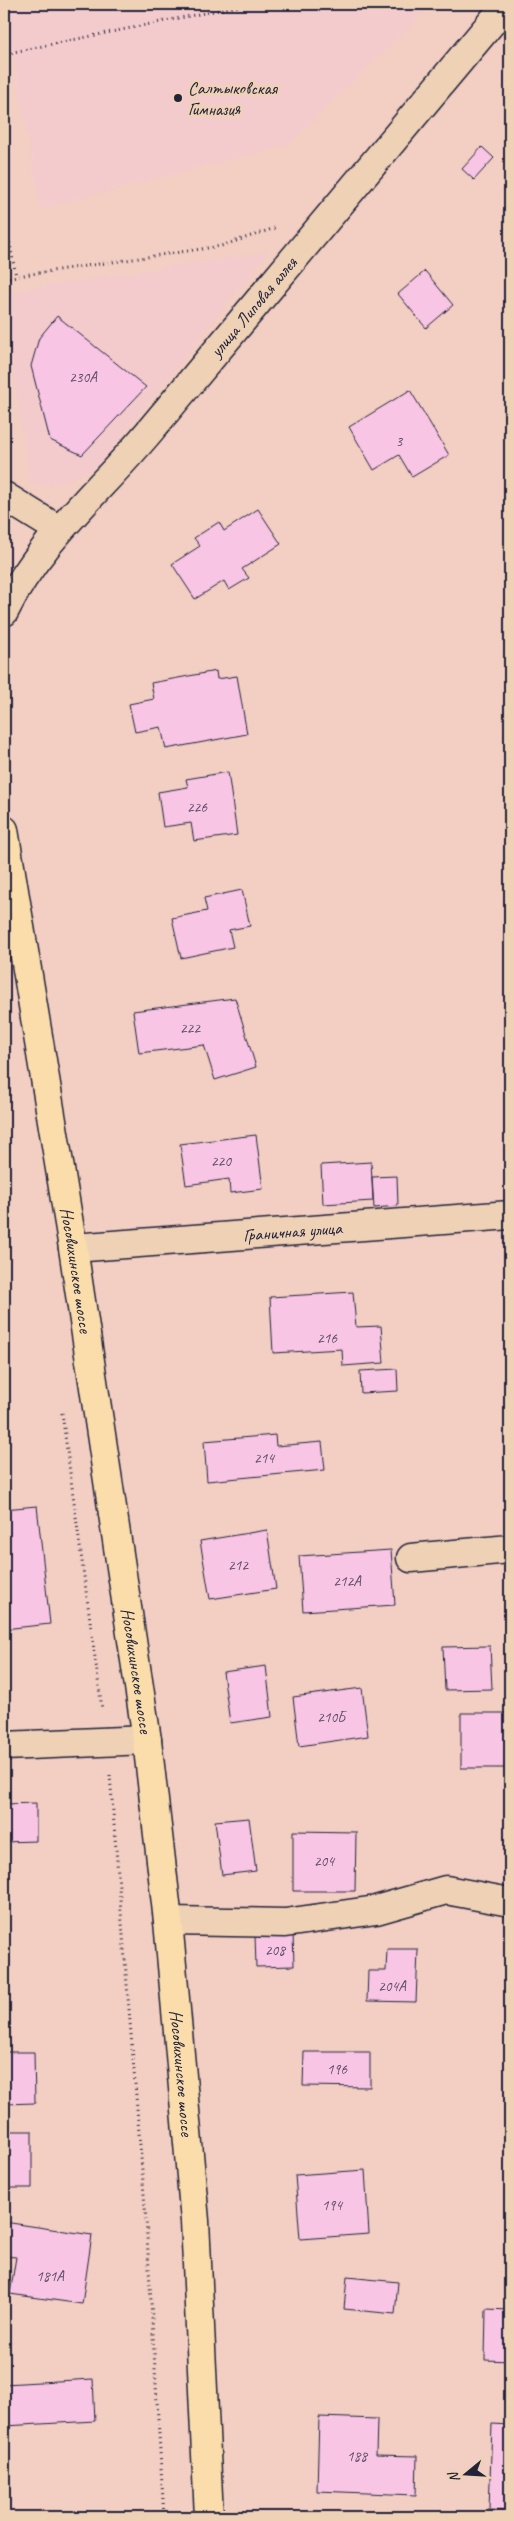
<svg xmlns="http://www.w3.org/2000/svg" width="514" height="2521" font-family="Caveat,sans-serif">
<style>
.built{fill:#f4cbcd}
.building{fill:#f8c5e4;stroke:#22223b}
.lines{fill:none;stroke-linecap:round;stroke-linejoin:round}
.minor-casing{stroke:#22223b;stroke-width:31}
.major-casing{stroke:#22223b;stroke-width:31}
.path{stroke:#22223b;stroke-width:3;stroke-dasharray:1 4;stroke-linecap:butt}
.minor{stroke:#efd2b5;stroke-width:28}
.major{stroke:#faddab;stroke-width:28}
.poi-dot{fill:#22223b;stroke:#efd2b5;stroke-width:2}
.labels{text-anchor:middle;stroke-width:5;stroke-linejoin:round;paint-order:stroke}
.number-label{font-size:15px;fill:#584b65}
.poi-label{font-size:18px;fill:#22223b;stroke:#efd2b5;text-anchor:start}
.street-label{font-size:18px;fill:#22223b;stroke:#efd2b5}
</style>
<rect width="100%" height="100%" fill="#f2cec3"/>
<filter id="ink" filterUnits="userSpaceOnUse"><feTurbulence type="fractalNoise" baseFrequency=".02" numOctaves="2"/><feDisplacementMap in="SourceGraphic" scale="10" xChannelSelector="R" yChannelSelector="G"/><feConvolveMatrix kernelMatrix="1 2 1 2 8 2 1 2 1" color-interpolation-filters="sRGB"/></filter>
<g filter="url(#ink)">
<path class="built" d="M4,4H432L289,144L41,208Z
M267,252L97,467L61,482L31,485L4,310V293Z"/>
<path class="building" d="M482,147L494,158L474,180L462,169Z
M425,271L453,305L426,328L398,294Z
M57,316L146,387L82,455L50,440L31,366L39,338Z
M410,390L449,455L412,477L399,455L374,470L349,427Z
M258,509L281,544L242,569L249,578L229,590L224,581L195,599L172,564L200,546L194,538L219,522L224,531Z
M216,671L217,679L237,676L247,734L166,749L161,727L135,732L129,704L154,699L151,683Z
M228,772L237,835L194,841L191,823L163,827L158,792L188,787L186,779Z
M242,890L250,926L229,930L233,947L181,958L172,918L207,911L204,898Z
M235,998L256,1067L215,1080L204,1045L139,1053L133,1011Z
M256,1135L263,1189L230,1193L229,1179L186,1185L180,1144Z
M371,1162L373,1201L323,1204L321,1165Z
M397,1176L398,1206L374,1208L372,1177Z
M353,1292L356,1327L381,1326L384,1363L343,1366L342,1349L273,1353L270,1297Z
M397,1369L398,1391L361,1393L360,1371Z
M275,1435L276,1446L322,1442L325,1470L207,1481L204,1441Z
M37,1506L50,1624L4,1629V1509Z
M267,1530L276,1589L210,1599L200,1541Z
M391,1550L395,1605L303,1611L299,1556Z
M490,1646L492,1689L445,1690L443,1647Z
M266,1666L272,1717L230,1723L223,1672Z
M362,1688L368,1736L299,1746L293,1697Z
M461,1713H510V1768H461Z
M36,1803V1841L4,1842V1804Z
M249,1818L256,1871L222,1875L215,1821Z
M293,1831L356,1832L355,1891H293Z
M293,1933L294,1966L256,1967L255,1934Z
M387,1949H418L416,2002L367,2001L368,1971H386Z
M4,2052H34L35,2103L4,2104Z
M304,2052H370V2087L303,2086Z
M4,2131H32V2188H4Z
M365,2170L369,2234L300,2239L295,2175Z
M4,2222L92,2235L82,2304L10,2294L16,2257L4,2256Z
M347,2277L398,2282L395,2314L344,2309Z
M486,2309L510,2310V2361L485,2360Z
M93,2379L95,2421L4,2426V2384Z
M319,2417L377,2419L376,2455L417,2456L416,2495L317,2491Z
M492,2424L510,2425V2511L489,2510Z
M70,2514L109,2516V2517H70Z"/>
<g class="lines">
<g class="minor-casing">
<g id="minor">
<path d="M4,496L59,530"/>
<path id="s1" d="M4,612C39,540 103,488 153,427C271,286 389,145 507,4"/>
<path id="s2" d="M73,1248L510,1215"/>
<path d="M411,1558L510,1549"/>
<path d="M4,1746L147,1740"/>
<path d="M168,1921L285,1923L376,1910L446,1890L510,1902"/>
</g>
</g>
<g class="major-casing">
<g id="major">
<path id="s3" d="M4,830L73,1248L147,1740L168,1921L195,2221L209,2517"/>
</g>
</g>
<path class="path" d="M4,60L13,52L249,4
M4,213L16,276
M4,278L221,246L275,228
M4,451L6,465
M62,1413L102,1709
M110,1775L146,2219L164,2517"/>
<use href="#minor" class="minor"/>
<use href="#major" class="major"/>
</g>
</g>
<circle class="poi-dot" cx="178" cy="98" r="5"/>
<g class="labels">
<g class="number-label">
<text x="83" y="382">230А</text>
<text x="399" y="446">3</text>
<text x="197" y="812">226</text>
<text x="190" y="1033">222</text>
<text x="221" y="1166">220</text>
<text x="327" y="1343">216</text>
<text x="264" y="1463">214</text>
<text x="238" y="1570">212</text>
<text x="347" y="1586">212А</text>
<text x="331" y="1722">210Б</text>
<text x="324" y="1866">204</text>
<text x="275" y="1955">208</text>
<text x="392" y="1991">204А</text>
<text x="337" y="2074">196</text>
<text x="332" y="2210">194</text>
<text x="50" y="2281">181А</text>
<text x="357" y="2461">188</text>
</g>
<g class="poi-label">
<text x="188" y="94">Салтыковская<tspan x="188" dy="21">Гимназия</tspan></text>
</g>
<g class="street-label">
<text dy="6" stroke="none"><textPath href="#s1" startOffset="395">улица Липовая аллея</textPath></text>
<text dy="6" stroke="none"><textPath href="#s2" startOffset="220">Граничная улица</textPath></text>
<text dy="6" stroke="none"><textPath href="#s3" startOffset="446">Носовихинское шоссе</textPath></text>
<text dy="6" stroke="none"><textPath href="#s3" startOffset="851">Носовихинское шоссе</textPath></text>
<text dy="6" stroke="none"><textPath href="#s3" startOffset="1256">Носовихинское шоссе</textPath></text>
</g>
</g>
<rect width="514" height="2521" fill="none" stroke="#efd2b5" stroke-width="20"/>
<rect x="10" y="10" width="494" height="2501" fill="none" stroke="#22223b" stroke-width="2" filter="url(#ink)"/>
<g transform="translate(466 2474) rotate(252)" stroke="#efd2b5" stroke-width="4" paint-order="stroke">
<path d="M0-4L9 19L0 12L-9 19Z" fill="#22223b"/>
<text y="-8" font-size="14" font-weight="bold" text-anchor="middle" fill="#22223b">N</text>
</g>
</svg>
